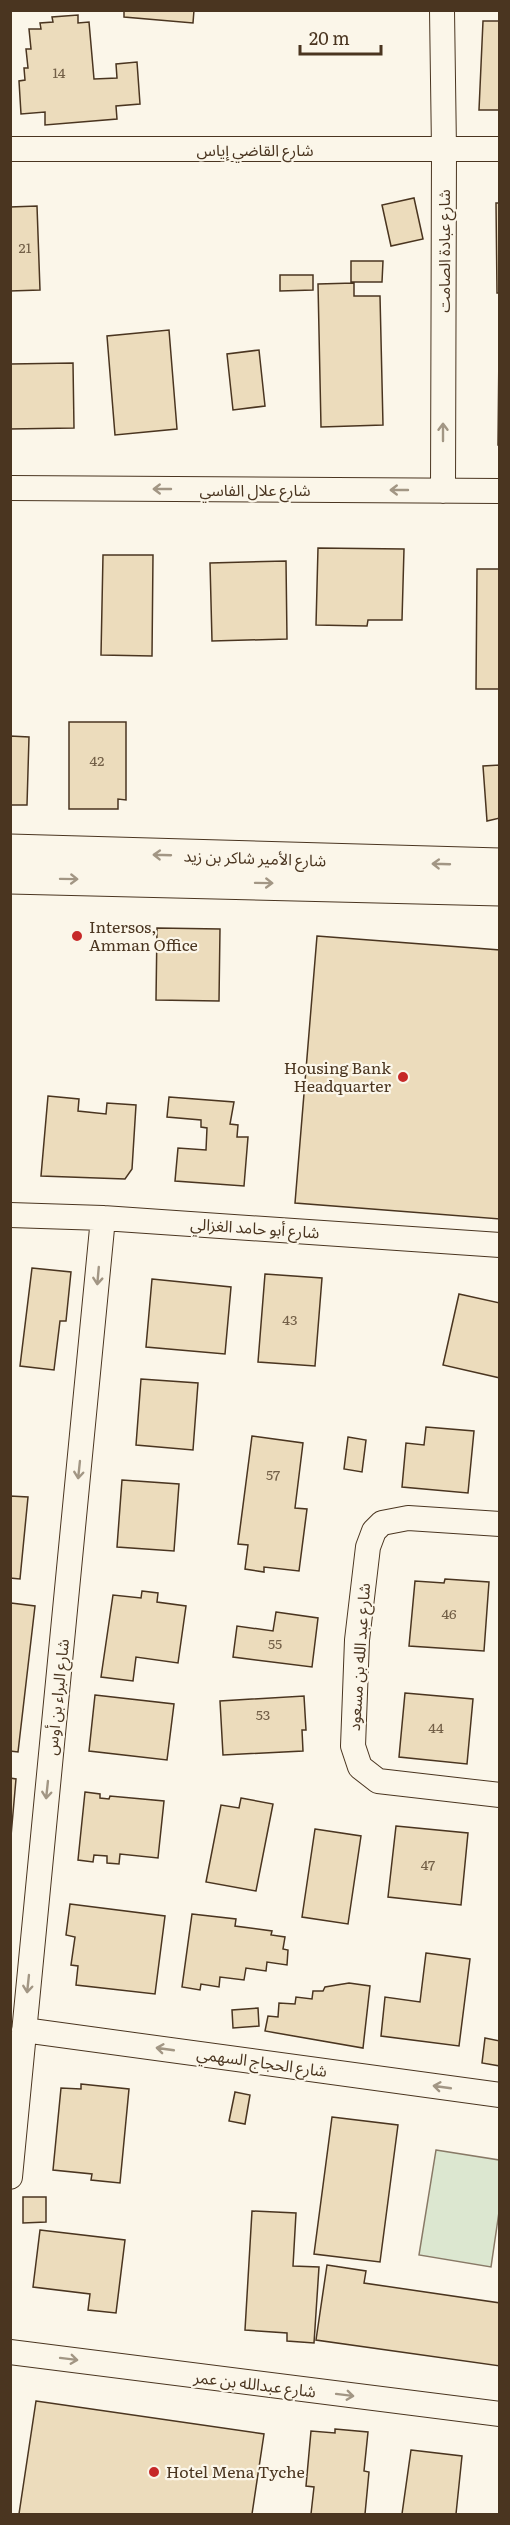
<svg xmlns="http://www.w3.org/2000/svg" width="510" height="2525" font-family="Literata,'Noto Sans Arabic',serif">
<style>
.green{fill:#dce7d0;stroke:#887966;stroke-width:1.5}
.building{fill:#ecdcbc;stroke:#4a3520;stroke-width:1.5}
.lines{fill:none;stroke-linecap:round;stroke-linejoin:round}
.street-casing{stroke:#4a3520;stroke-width:26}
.primary-casing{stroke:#4a3520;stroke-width:35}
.street{stroke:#fbf6e9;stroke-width:24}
.primary{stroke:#fbf6e9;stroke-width:33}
.oneway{stroke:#a29684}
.poi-dot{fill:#c62828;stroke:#fbf6e9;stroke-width:2}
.labels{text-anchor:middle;stroke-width:4.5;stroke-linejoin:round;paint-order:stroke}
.number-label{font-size:14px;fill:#725f47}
.street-label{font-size:16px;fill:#4a3520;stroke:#fbf6e9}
.poi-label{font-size:16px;fill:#4a3520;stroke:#fbf6e9;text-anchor:start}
</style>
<rect width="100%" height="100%" fill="#fbf6e9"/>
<path class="green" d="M436,2150L499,2160V2212L491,2267L419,2255Z"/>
<path class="building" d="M124,10H194L193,23L124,17Z
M78,15V23L89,22L94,79L117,78L116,64L137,62L140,104L116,106L117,119L45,125V112L21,114L19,81L25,80L24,68H28L26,49H31L29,29H41L40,23L53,22L52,17Z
M483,21H500V110H479Z
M414,198L423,239L391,246L382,205Z
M496,203H500V293H497Z
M37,206L40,290L10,291V207Z
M351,261H383L382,282H351Z
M280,275H313V290L280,291Z
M354,283V296H380L383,425L321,427L318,284Z
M169,330L177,429L115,435L107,336Z
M499,347L500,445H498Z
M259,350L265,406L233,410L227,354Z
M73,363L74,428L10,429L11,364Z
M318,548L404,549L402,620H368L367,626L316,625Z
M103,555H153L152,656L101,655Z
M286,561L287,639L212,641L210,563Z
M477,569H500V689H476Z
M69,722H126V800L118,799V809H69Z
M10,736L29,737L27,805H10Z
M500,765V818L487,821L483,766Z
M157,928L220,929L219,1001L156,1000Z
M317,936L500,950V1219L295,1203Z
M48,1096L79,1099L78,1111L106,1114L107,1103L136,1105L132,1169L125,1179L41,1176Z
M169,1097L234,1102L230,1124L238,1125L237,1137H248L244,1186L175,1181L178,1148L206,1150L207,1128L201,1127V1120L167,1117Z
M32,1268L71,1272L66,1321H60L54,1370L20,1366Z
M265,1274L322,1278L315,1366L258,1362Z
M152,1279L231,1287L225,1354L146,1347Z
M459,1294L500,1303V1378L443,1365Z
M141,1379L198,1383L193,1450L136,1445Z
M426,1427L474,1431L468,1493L402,1487L406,1443L424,1445Z
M252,1436L303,1443L295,1508L307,1509L299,1571L264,1567V1572L245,1569L248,1545L238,1544Z
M348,1437L366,1440L362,1472L344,1469Z
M122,1480L179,1484L174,1551L117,1547Z
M10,1496L28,1497L20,1579L10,1578Z
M445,1579L489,1582L484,1651L409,1646L415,1581L444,1583Z
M142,1591L158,1593L157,1602L186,1606L178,1663L136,1657L133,1681L101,1677L113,1595L141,1598Z
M11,1603L35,1606L18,1752L10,1751Z
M276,1612L318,1618L312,1667L233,1657L237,1626L273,1631Z
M405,1693L473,1699L467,1764L399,1757Z
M95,1695L174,1704L167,1760L89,1751Z
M304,1696L306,1730H302L303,1751L223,1755L220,1701Z
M10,1778L16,1779L11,1836H10Z
M85,1792L100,1794V1798L109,1799L110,1796L164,1801L158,1858L120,1854L119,1864L107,1863V1856L94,1855L93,1862L78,1860Z
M241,1798L273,1804L256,1891L206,1882L221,1805L239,1808Z
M396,1826L468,1833L461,1905L388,1897Z
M315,1829L361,1836L348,1924L302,1917Z
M70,1904L165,1916L155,1994L76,1985L78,1966L71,1965L75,1937L66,1935Z
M192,1914L236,1919L235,1926L272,1931L271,1935L285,1937L283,1949L288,1950L287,1965L267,1962L266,1971L246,1968L244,1980L220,1977L219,1987L201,1984L200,1990L182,1987Z
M426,1953L470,1959L459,2046L381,2036L385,1997L420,2002Z
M349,1983L370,1986L363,2048L265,2031L268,2016L278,2017L279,2003L295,2004L296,1997L312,1999L313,1991H323L325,1987Z
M258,2008L259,2026L233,2028L232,2010Z
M485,2038L500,2041V2066L482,2063Z
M81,2084L129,2089L120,2183L91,2180L92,2174L53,2170L61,2088L81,2089Z
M235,2092L250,2095L245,2124L229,2121Z
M332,2117L398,2125L380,2262L314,2254Z
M23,2197H46V2222L23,2223Z
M252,2211L296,2213L293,2266L319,2267L314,2343L287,2341V2333L245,2330Z
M40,2230L125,2240L116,2313L88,2310L90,2294L33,2287Z
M327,2265L366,2271L364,2283L500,2303V2366L316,2340Z
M36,2401L264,2434L252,2514H19Z
M335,2429L368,2432L364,2471L369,2472L365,2514H311L314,2487L306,2486L311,2431L335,2433Z
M411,2450L462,2456L456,2514H402Z"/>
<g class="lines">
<g class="street-casing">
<path id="street" d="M442,10L444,150L443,491
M10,149H500
M10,488L500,491
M10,1215L103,1218L500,1245
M500,1524L408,1518L382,1523L374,1531L368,1547L357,1640L353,1746L360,1767L378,1781L500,1795
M24,2030L500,2095
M10,2177L103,1218
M10,2352L500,2414"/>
</g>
<g class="primary-casing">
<path id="primary" d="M10,851L500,865
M10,877L500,889"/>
</g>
<use href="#street" class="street"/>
<use href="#primary" class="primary"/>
</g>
<defs><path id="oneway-shaft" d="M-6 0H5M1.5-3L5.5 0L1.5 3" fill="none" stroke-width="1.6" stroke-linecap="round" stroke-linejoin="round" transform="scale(1.5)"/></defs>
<g class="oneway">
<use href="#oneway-shaft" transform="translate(443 432) rotate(-90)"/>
<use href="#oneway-shaft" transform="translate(162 489) rotate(-180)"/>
<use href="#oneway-shaft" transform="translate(399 490) rotate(-180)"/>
<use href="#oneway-shaft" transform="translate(162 855) rotate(-178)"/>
<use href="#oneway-shaft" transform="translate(441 864) rotate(-178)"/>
<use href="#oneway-shaft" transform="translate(69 879) rotate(1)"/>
<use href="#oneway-shaft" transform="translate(264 883) rotate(1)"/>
<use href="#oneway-shaft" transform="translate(98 1276) rotate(95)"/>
<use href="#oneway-shaft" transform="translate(79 1470) rotate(96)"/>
<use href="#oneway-shaft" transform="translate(47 1790) rotate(96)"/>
<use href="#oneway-shaft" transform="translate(28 1984) rotate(96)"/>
<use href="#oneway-shaft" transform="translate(165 2049) rotate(-172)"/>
<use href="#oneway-shaft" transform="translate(442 2087) rotate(-172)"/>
<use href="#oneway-shaft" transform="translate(69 2359) rotate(7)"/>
<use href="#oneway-shaft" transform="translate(345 2395) rotate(7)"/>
</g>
<g class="poi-dot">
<circle cx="77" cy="936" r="6"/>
<circle cx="403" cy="1077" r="6"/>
<circle cx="154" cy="2472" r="6"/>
</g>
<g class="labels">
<g class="number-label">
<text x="59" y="78">14</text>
<text x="25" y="253">21</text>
<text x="97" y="766">42</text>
<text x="290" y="1325">43</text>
<text x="273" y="1480">57</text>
<text x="449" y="1619">46</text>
<text x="275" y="1649">55</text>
<text x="263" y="1720">53</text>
<text x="436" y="1733">44</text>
<text x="428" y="1870">47</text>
</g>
<g class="street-label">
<text x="255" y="156">شارع القاضي إياس</text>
<text transform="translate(444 251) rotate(-90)" y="6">شارع عبادة الصامت</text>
<text x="255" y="496">شارع علال الفاسي</text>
<text transform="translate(255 858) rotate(2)" y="6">شارع الأمير شاكر بن زيد</text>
<text transform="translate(255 1228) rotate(4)" y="6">شارع أبو حامد الغزالي</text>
<text transform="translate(359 1657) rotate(-86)" y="6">شارع عبد الله بن مسعود</text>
<text transform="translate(57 1697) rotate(-84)" y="6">شارع البراء بن أوس</text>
<text transform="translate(262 2062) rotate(8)" y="6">شارع الحجاج السهمي</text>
<text transform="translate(255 2384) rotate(7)" y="6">شارع عبدالله بن عمر</text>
</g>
<g class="poi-label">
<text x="89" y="933">Intersos,<tspan x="89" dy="18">Amman Office</tspan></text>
<text x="391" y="1074" text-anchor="end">Housing Bank<tspan x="391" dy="18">Headquarter</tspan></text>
<text x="166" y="2478">Hotel Mena Tyche</text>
</g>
</g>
<rect width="510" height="2525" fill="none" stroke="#4a3520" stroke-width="24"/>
<path d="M300 45v9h81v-9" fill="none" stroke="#4a3520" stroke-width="3"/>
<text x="309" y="45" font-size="18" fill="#4a3520" stroke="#fbf6e9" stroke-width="4.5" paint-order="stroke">20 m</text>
</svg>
